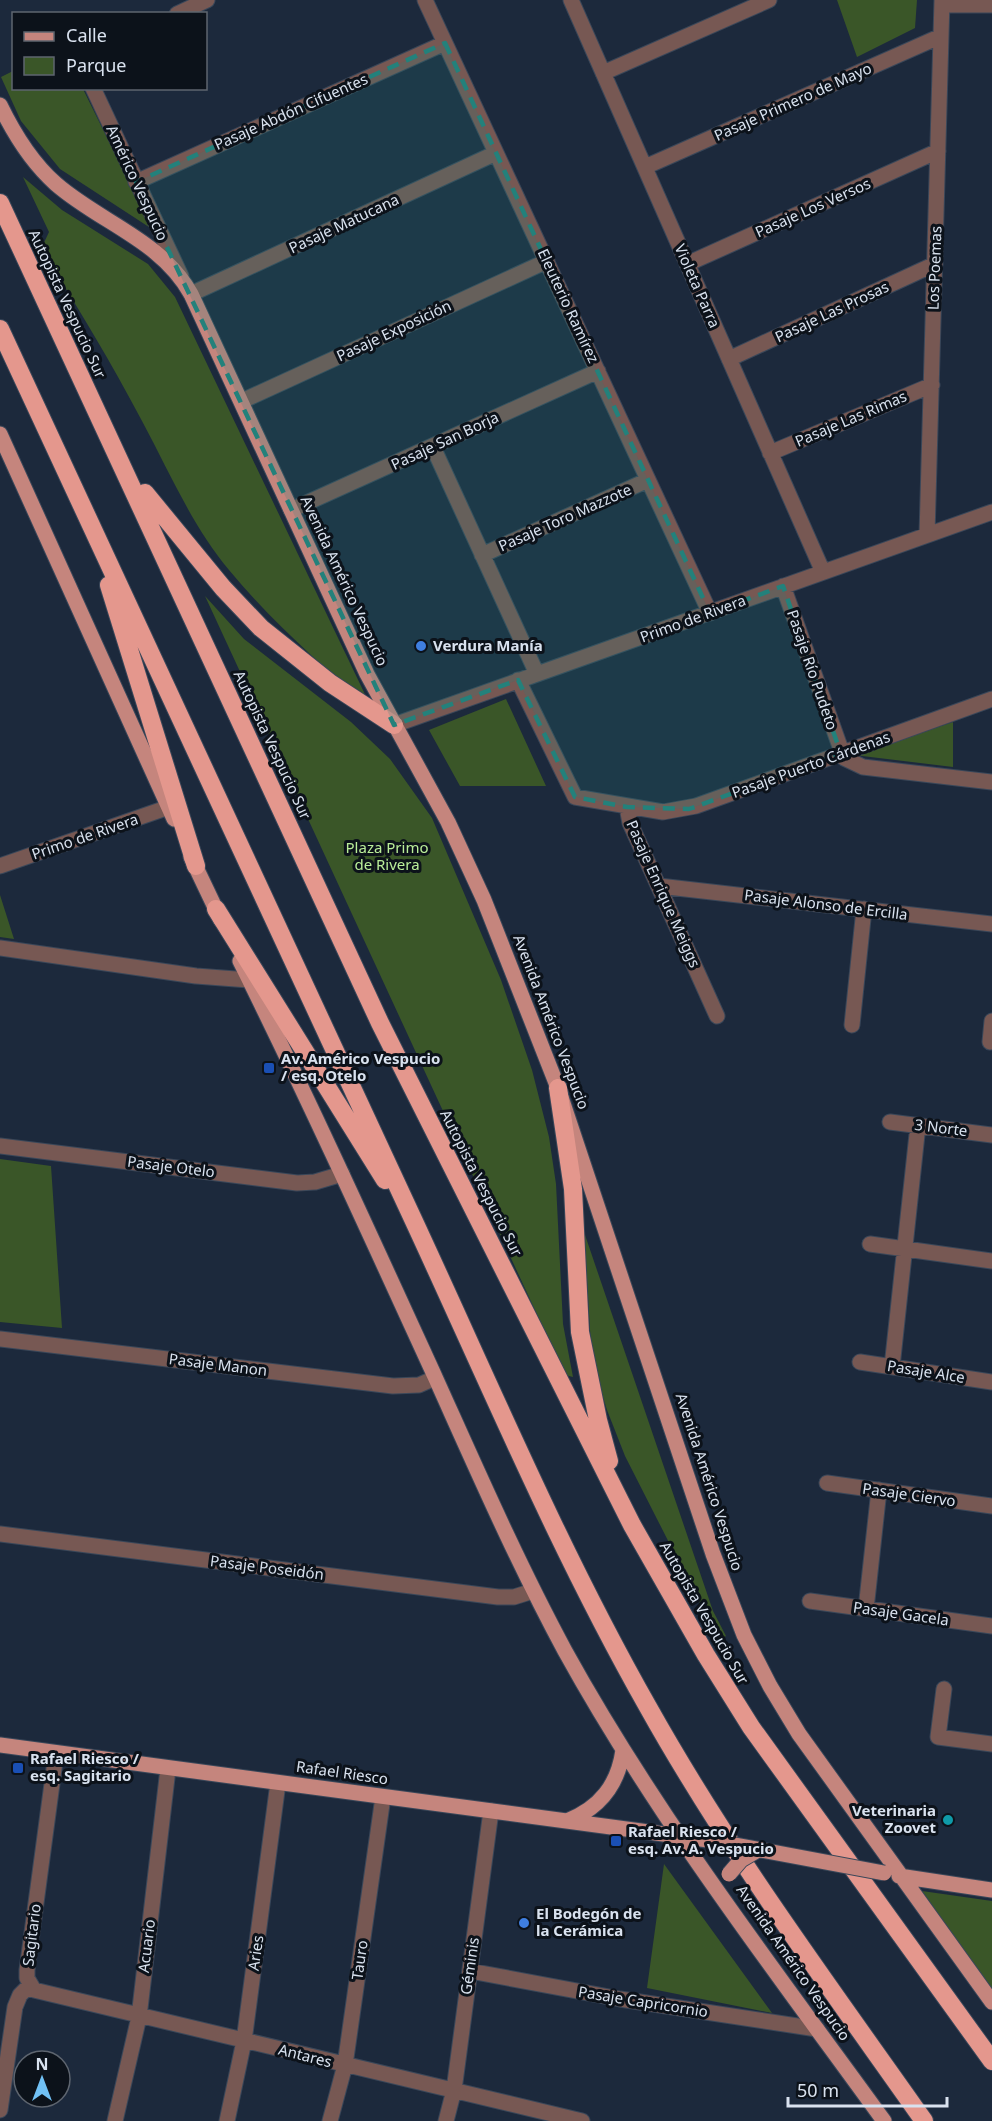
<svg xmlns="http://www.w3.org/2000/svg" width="992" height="2121" font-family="'Noto Sans',sans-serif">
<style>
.green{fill:#3a5628}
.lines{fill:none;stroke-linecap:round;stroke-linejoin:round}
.minor-casing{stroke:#3a4759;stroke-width:17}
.major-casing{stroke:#3a4759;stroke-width:17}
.highway-casing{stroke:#3a4759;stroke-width:20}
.minor{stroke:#775853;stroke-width:15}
.major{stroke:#c5857d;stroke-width:15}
.highway{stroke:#e4978d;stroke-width:18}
.major-bridge-casing{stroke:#3a4759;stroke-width:17;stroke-linecap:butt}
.major-bridge{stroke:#c5857d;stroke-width:15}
.marked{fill:#23817b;fill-opacity:0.2;stroke:#23817b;stroke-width:4.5;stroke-dasharray:12 8;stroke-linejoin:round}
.shop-dot{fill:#3f7fe0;stroke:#0c121a;stroke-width:2}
.transit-dot{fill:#1a4fb4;stroke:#0c121a;stroke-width:2}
.culture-dot{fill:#0f9aa8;stroke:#0c121a;stroke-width:2}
.labels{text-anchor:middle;stroke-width:6;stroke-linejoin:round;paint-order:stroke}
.street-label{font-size:15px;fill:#d9e2ef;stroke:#0c121a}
.poi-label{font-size:15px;font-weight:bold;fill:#d9e2ef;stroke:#0c121a;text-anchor:start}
.park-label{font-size:15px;fill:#baee99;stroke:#0c121a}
</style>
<rect width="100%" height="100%" fill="#1c293c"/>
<path class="green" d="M837,0H917L915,28L857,57Z
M13,71L14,88L83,89L152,229L60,169L21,121L1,77Z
M23,177L62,210L148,264L175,297L372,709C322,666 271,621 229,570C192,526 169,471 142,421C111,362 77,306 41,249L49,232Z
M205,596L244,639L351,722L390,759L432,818L501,980L532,1070L549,1137L556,1184L563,1324L573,1377L565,1375Z
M506,699L546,786H460L429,730Z
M953,722V767L854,755Z
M0,895L14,939L0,937Z
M0,1159L51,1166L62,1328L0,1322Z
M584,1232L713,1611L726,1636L719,1641L625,1456L607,1410L592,1362Z
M664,1864L772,2013L647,1988Z
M922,1891L992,1901V1989Z"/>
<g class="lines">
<g class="minor-casing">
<path id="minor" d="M425,0L710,613
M571,0L823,572
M942,5H992
M177,14L207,0
M603,73L769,0
M93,88L181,276
M645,167L941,36
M136,182L445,43
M687,264L938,151
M191,294L496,153
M729,359L935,264
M242,401L547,261
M433,447L537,674
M770,453L932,385
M291,510L598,371
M927,535L942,0
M482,555L648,480
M783,586L844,758L863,767L992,782
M518,680L575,797L663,812L696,806L992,699
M394,725L992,512
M627,807L630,823L717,1016
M0,866L169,807
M659,886L992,924
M0,948L196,976L249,980
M852,1025L864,909
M990,1042L992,1021
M890,1122L992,1135
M0,1146L297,1183L315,1182L342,1174
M870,1244L992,1261
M0,1339L393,1386L419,1385L435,1378
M860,1362L992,1382
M892,1367L918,1125
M827,1483L992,1506
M0,1534L498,1597H514L533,1591
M810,1601L992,1626
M866,1609L879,1490
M944,1689L938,1737L992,1744
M56,1754L27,1970V1978L34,1990L582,2121
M470,1971L620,1999L817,2029
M0,2110L15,2007L20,1995L30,1985
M115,2121L139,2017L168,1769
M227,2121L244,2041L278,1783
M330,2121L345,2065L383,1797
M446,2121L454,2090L491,1811"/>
</g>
<g class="major-casing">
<path id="major" d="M0,105C14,134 31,162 56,184C101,223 161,240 191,294L367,674L448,822L484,900L558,1088L713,1554L744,1635L770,1686L799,1734L992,2002
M0,434L174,819
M191,857L221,920
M240,961C308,1098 372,1239 436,1379C477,1470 517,1562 565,1651C656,1816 773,1968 884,2121
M0,1745L708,1840
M567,1821C600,1808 618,1785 623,1750
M899,1876L992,1890"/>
</g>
<g class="highway-casing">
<path id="highway" d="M0,203L380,1023L632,1525L706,1655L751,1727L992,2061
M0,329C136,620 271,912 406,1204C485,1373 556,1545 648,1707C729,1852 829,1986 924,2121
M145,493L223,588L261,628L330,683L394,725
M109,585L196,866
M216,909L385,1180
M558,1088L573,1189L580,1332L598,1420L609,1461"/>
</g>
<use href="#minor" class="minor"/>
<use href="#major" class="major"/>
<use href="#highway" class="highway"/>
<g class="major-bridge-casing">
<path id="major-bridge" d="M708,1840L884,1873
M729,1874L741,1860L758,1850"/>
</g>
<use href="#major-bridge" class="major-bridge"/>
</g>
<path class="marked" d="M445,43L710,613L783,586L841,754L689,809L627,807L575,797L518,680L394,725L136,182Z"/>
<g class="shop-dot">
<circle cx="421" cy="646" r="6"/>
<circle cx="524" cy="1923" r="6"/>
</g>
<g class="transit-dot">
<rect x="263" y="1062" width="12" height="12" rx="3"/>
<rect x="12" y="1762" width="12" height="12" rx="3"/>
<rect x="610" y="1835" width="12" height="12" rx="3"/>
</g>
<circle class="culture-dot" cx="948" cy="1820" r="6"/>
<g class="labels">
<g class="street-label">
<text transform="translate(793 102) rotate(-24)" y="5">Pasaje Primero de Mayo</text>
<text transform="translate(291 112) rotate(-24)" y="5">Pasaje Abdón Cifuentes</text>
<text transform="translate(137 183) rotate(65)" y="5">Américo Vespucio</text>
<text transform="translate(813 208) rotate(-24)" y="5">Pasaje Los Versos</text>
<text transform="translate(344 224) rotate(-25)" y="5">Pasaje Matucana</text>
<text transform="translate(935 268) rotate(-88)" y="5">Los Poemas</text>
<text transform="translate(697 286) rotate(66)" y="5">Violeta Parra</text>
<text transform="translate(67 304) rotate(65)" y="5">Autopista Vespucio Sur</text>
<text transform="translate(568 306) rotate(65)" y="5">Eleuterio Ramírez</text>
<text transform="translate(832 312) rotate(-25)" y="5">Pasaje Las Prosas</text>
<text transform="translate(394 331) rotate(-25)" y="5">Pasaje Exposición</text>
<text transform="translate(851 419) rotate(-23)" y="5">Pasaje Las Rimas</text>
<text transform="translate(445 441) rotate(-25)" y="5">Pasaje San Borja</text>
<text transform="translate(565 518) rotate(-24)" y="5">Pasaje Toro Mazzote</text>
<text transform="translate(344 581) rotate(65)" y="5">Avenida Américo Vespucio</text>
<text transform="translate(693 619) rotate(-20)" y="5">Primo de Rivera</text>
<text transform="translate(812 670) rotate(71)" y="5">Pasaje Río Pudeto</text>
<text transform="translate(272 745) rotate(65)" y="5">Autopista Vespucio Sur</text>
<text transform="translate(811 765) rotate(-20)" y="5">Pasaje Puerto Cárdenas</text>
<text transform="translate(85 837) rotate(-19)" y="5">Primo de Rivera</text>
<text transform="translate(663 894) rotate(66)" y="5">Pasaje Enrique Meiggs</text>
<text transform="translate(826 905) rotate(7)" y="5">Pasaje Alonso de Ercilla</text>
<text transform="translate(551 1022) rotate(69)" y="5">Avenida Américo Vespucio</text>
<text transform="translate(941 1128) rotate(7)" y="5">3 Norte</text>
<text transform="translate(171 1167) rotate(7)" y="5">Pasaje Otelo</text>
<text transform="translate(481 1183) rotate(63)" y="5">Autopista Vespucio Sur</text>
<text transform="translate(218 1365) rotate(7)" y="5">Pasaje Manon</text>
<text transform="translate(926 1372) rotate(9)" y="5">Pasaje Alce</text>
<text transform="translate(709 1482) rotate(72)" y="5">Avenida Américo Vespucio</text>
<text transform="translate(909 1495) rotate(8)" y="5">Pasaje Ciervo</text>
<text transform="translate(267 1568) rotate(7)" y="5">Pasaje Poseidón</text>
<text transform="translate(704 1613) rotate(60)" y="5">Autopista Vespucio Sur</text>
<text transform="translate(901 1614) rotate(8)" y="5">Pasaje Gacela</text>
<text transform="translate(342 1773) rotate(8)" y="5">Rafael Riesco</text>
<text transform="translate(32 1935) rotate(-83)" y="5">Sagitario</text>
<text transform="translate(147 1946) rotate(-83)" y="5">Acuario</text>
<text transform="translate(256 1953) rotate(-82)" y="5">Aries</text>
<text transform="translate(360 1960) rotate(-82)" y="5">Tauro</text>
<text transform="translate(793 1963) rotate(55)" y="5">Avenida Américo Vespucio</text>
<text transform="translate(470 1966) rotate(-82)" y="5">Géminis</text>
<text transform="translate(643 2002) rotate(9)" y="5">Pasaje Capricornio</text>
<text transform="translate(305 2056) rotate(14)" y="5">Antares</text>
</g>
<g class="poi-label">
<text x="433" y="651">Verdura Manía</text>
<text x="281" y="1064">Av. Américo Vespucio<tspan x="281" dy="17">/ esq. Otelo</tspan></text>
<text x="30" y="1764">Rafael Riesco /<tspan x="30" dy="17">esq. Sagitario</tspan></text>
<text x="936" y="1816" text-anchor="end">Veterinaria<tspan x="936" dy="17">Zoovet</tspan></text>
<text x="628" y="1837">Rafael Riesco /<tspan x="628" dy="17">esq. Av. A. Vespucio</tspan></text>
<text x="536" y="1919">El Bodegón de<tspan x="536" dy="17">la Cerámica</tspan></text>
</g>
<g class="park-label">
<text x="387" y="853">Plaza Primo<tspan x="387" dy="17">de Rivera</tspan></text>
</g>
</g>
<rect x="12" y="12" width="195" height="78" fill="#0c121a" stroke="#5e656f" stroke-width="1.5"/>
<rect x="24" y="32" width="30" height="9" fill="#c5857d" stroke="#5e656f" stroke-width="1.5"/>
<text x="66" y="42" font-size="18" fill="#d9e2ef">Calle</text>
<rect x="24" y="57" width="30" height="18" fill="#3a5628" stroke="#5e656f" stroke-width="1.5"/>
<text x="66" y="72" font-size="18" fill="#d9e2ef">Parque</text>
<g transform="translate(42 2079)"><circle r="28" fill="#0c121a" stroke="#5e656f" stroke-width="1.5"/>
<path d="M0-4.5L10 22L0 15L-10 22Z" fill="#71c1f5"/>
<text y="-9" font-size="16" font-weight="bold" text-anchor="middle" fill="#d9e2ef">N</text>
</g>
<path d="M788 2097v9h159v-9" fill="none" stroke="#d9e2ef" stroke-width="3"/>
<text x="797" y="2097" font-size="18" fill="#d9e2ef" stroke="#0c121a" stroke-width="4.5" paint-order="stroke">50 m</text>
</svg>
